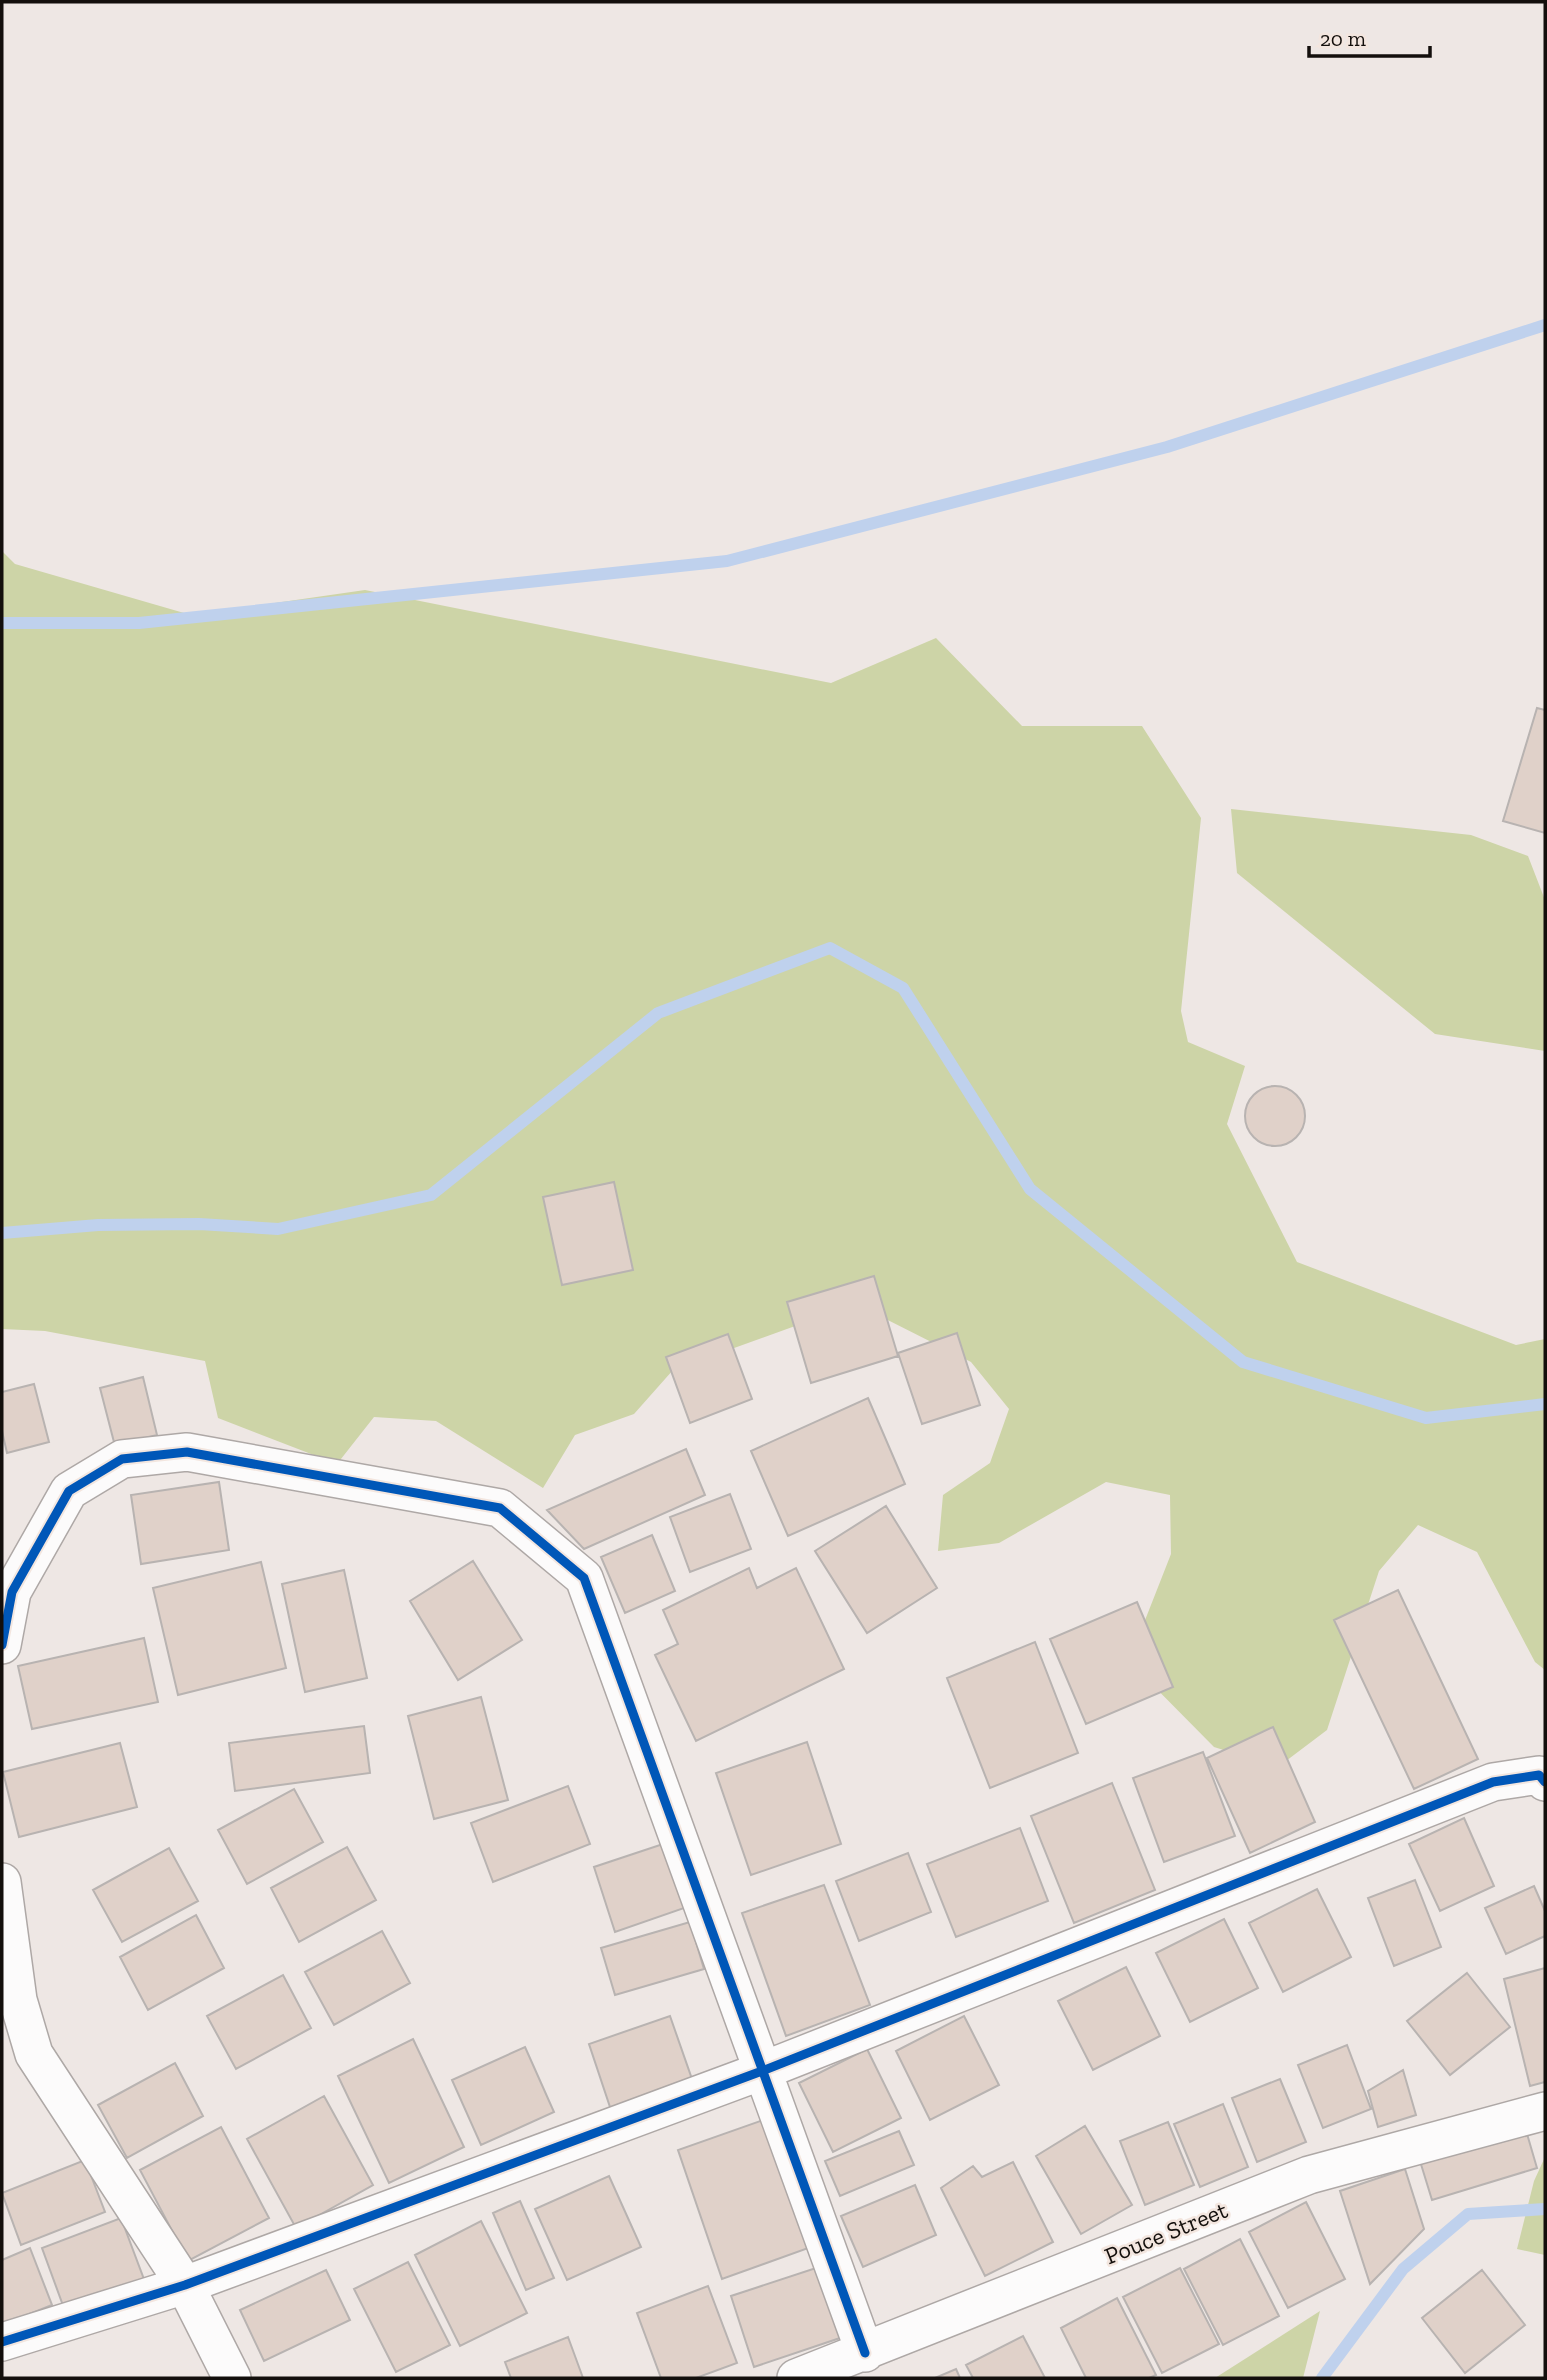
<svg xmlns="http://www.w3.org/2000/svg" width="1547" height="2380" font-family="'Zilla Slab',serif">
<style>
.green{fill:#cdd4a7}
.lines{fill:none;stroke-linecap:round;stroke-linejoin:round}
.stream{stroke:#bfd1ed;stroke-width:12}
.building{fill:#e0d1c9;stroke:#b8b3b1;stroke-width:2}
.street-casing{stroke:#aea8a6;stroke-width:40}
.street{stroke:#fcfbfb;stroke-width:37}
.cycleway-casing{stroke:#f3e6df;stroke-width:13}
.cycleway{stroke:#0057b8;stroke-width:9}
.labels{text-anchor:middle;stroke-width:5;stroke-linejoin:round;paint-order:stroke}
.street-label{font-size:24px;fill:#130f0c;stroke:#f3e6df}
</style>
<rect width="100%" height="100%" fill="#eee7e4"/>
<path class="green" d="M2,551L15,564L191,615L365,590L831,683L936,638L1022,726H1142L1201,818L1181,1011L1188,1042L1245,1066L1227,1124L1297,1262L1516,1345L1545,1339V1670L1535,1662L1477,1552L1418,1525L1379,1571L1327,1730L1278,1767L1214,1747L1129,1661L1171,1554L1170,1495L1106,1482L999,1543L938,1551L943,1495L990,1463L1009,1409L971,1362L856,1304L673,1370L634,1414L575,1435L543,1488L436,1421L374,1417L337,1464L218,1418L205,1361L45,1331L2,1329Z
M1231,809L1471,835L1528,856L1545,900V1051L1435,1034L1237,873Z
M1545,2157V2255L1517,2249L1534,2181Z
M1320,2311L1303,2378H1215Z"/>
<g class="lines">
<path class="stream" d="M2,623H139L727,561L1167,447L1545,325
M2,1233L98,1225L199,1224L278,1229L431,1195L658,1013L830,948L903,988L1030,1189L1243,1362L1426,1418L1545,1404
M1322,2378L1403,2269L1468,2214L1545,2209"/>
</g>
<path class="building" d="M1537,708L1545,710V833L1503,821Z
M1245 1116a30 30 0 1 1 60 0a30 30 0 1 1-60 0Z
M614,1182L633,1270L562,1285L543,1197Z
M874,1276L898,1356L811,1383L787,1302Z
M957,1333L980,1405L922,1424L898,1353Z
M728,1334L752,1399L690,1423L666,1357Z
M143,1377L157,1435L115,1446L100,1388Z
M34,1384L49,1442L7,1453L2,1431V1392Z
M868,1398L905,1484L788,1536L751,1451Z
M686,1449L705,1495L584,1549L547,1510Z
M219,1482L229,1550L141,1564L131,1495Z
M730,1494L751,1549L690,1572L670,1517Z
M886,1506L937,1588L867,1633L815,1551Z
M652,1535L675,1591L625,1613L601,1557Z
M473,1561L522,1640L458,1680L410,1601Z
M261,1562L286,1668L178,1695L153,1588Z
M749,1568L757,1588L796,1568L844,1669L696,1741L655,1655L678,1644L663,1610Z
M344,1570L367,1678L305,1692L282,1584Z
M1398,1590L1478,1759L1414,1789L1334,1620Z
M1137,1602L1173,1687L1086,1724L1050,1639Z
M144,1638L158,1702L32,1729L18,1666Z
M1035,1642L1078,1753L990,1788L947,1678Z
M481,1697L508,1800L434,1819L408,1716Z
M364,1726L370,1773L235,1791L229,1743Z
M1273,1727L1315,1822L1250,1853L1207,1758Z
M807,1742L841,1844L751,1875L716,1773Z
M120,1743L137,1807L19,1837L3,1772Z
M1203,1752L1235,1836L1164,1862L1133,1778Z
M1112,1783L1155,1890L1074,1923L1031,1816Z
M568,1786L590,1844L493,1882L471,1823Z
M294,1789L323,1842L247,1884L218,1830Z
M1464,1818L1494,1886L1440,1911L1409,1844Z
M1020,1828L1048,1901L956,1937L927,1864Z
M669,1842L690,1906L615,1932L594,1867Z
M347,1847L376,1900L299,1942L271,1888Z
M169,1848L198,1901L122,1942L93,1890Z
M908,1853L931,1912L859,1941L836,1881Z
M1415,1880L1441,1947L1394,1966L1368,1898Z
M824,1885L870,2005L786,2036L742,1913Z
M1534,1886L1545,1911V1936L1506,1954L1485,1908Z
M1317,1889L1351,1957L1283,1992L1249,1923Z
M196,1915L224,1968L148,2010L120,1957Z
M1224,1919L1258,1988L1190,2022L1156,1953Z
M690,1922L704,1969L615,1995L601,1948Z
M382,1931L410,1983L334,2025L305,1972Z
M1126,1967L1160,2036L1093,2070L1058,2001Z
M1545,1968V2082L1530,2086L1504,1979Z
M1467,1973L1510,2027L1450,2075L1407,2021Z
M283,1975L311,2028L236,2069L207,2016Z
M670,2016L693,2082L611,2110L589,2044Z
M964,2016L999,2085L930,2120L896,2051Z
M413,2039L464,2147L389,2183L338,2076Z
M1347,2045L1371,2109L1323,2128L1298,2065Z
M525,2047L554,2112L481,2145L452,2080Z
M867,2049L901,2118L833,2152L799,2083Z
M175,2063L203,2116L127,2158L98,2105Z
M1403,2070L1416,2115L1378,2127L1368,2091Z
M1280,2079L1306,2142L1257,2162L1232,2098Z
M324,2096L373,2185L296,2228L247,2139Z
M1223,2104L1248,2167L1200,2187L1174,2124Z
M769,2118L814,2246L722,2279L678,2150Z
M1168,2122L1194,2185L1145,2205L1120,2141Z
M1085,2126L1132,2205L1081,2234L1036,2156Z
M221,2127L269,2218L188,2261L140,2170Z
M1525,2127L1537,2168L1432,2200L1420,2161Z
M899,2131L914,2165L840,2196L825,2161Z
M85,2160L105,2212L21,2245L2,2193Z
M1013,2162L1053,2242L985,2276L941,2188L973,2166L982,2177Z
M1405,2169L1424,2229L1370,2284L1340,2191Z
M609,2176L641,2247L567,2280L535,2209Z
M915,2185L936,2235L863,2267L841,2216Z
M520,2201L554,2278L526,2290L493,2213Z
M1306,2202L1345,2279L1288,2308L1249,2232Z
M121,2218L145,2282L65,2311L42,2248Z
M481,2221L527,2313L460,2346L415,2255Z
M1240,2239L1279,2316L1223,2345L1184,2269Z
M30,2248L52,2305L2,2325V2260Z
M408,2262L450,2345L396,2372L354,2289Z
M816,2268L840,2338L754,2367L731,2296Z
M1180,2268L1219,2344L1162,2373L1123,2297Z
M326,2270L350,2320L264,2361L240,2310Z
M1482,2270L1525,2325L1465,2373L1422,2318Z
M708,2286L737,2363L696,2378H661L637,2313Z
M1117,2298L1156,2375L1149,2378H1086L1061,2328Z
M1023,2336L1045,2378H973L966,2365Z
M568,2337L583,2378H511L505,2362Z
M956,2369L960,2378H935Z"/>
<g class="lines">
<g class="street-casing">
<path id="street" d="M2,1645L12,1592L69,1491L122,1459L187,1452L500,1508L584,1578L865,2353
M2,1882L18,2000L34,2054L185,2285L232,2378
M2,2342L185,2285L762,2071L1493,1782L1539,1775L1545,1782
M796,2378L1309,2175L1545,2111"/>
</g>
<use href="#street" class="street"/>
<g class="cycleway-casing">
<path id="cycleway" d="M2,1645L12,1592L69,1491L122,1459L187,1452L500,1508L584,1578L865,2353
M2,2342L185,2285L762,2071L1493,1782L1539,1775L1545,1782"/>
</g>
<use href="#cycleway" class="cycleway"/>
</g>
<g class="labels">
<g class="street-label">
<text transform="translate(1166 2233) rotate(-22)" y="8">Pouce Street</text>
</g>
</g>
<rect width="1547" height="2380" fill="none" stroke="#130f0c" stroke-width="7"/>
<path d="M1309 46v10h121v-10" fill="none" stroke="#130f0c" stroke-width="3.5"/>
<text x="1320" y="46" font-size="21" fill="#130f0c" stroke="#f3e6df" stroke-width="5" paint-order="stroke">20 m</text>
</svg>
